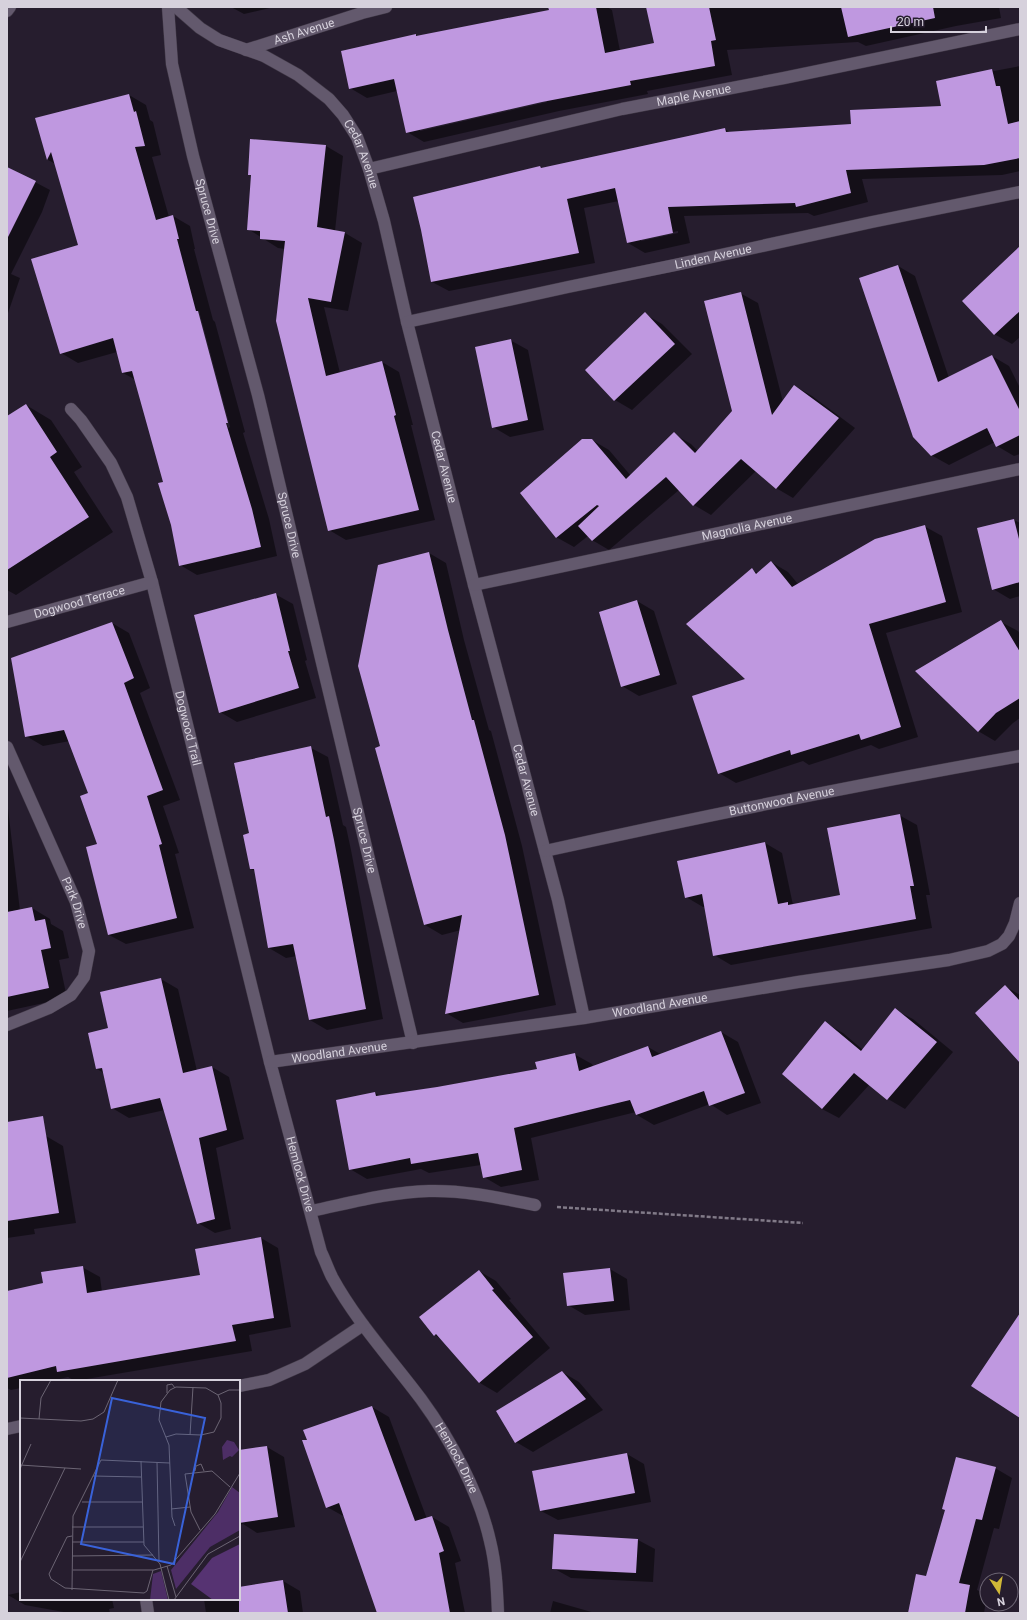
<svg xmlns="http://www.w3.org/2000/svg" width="1027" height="1620" font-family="Roboto,sans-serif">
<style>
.shadow{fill:#0007;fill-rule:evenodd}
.building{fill:#bf98e0}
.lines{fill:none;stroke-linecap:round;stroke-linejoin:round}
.lane-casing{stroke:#3f3745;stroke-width:13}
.street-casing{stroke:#3f3745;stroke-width:13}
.path{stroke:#817a88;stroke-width:2.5;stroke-dasharray:4 2;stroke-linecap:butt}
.lane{stroke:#63596d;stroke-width:12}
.street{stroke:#63596d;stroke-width:12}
.labels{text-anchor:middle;stroke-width:4;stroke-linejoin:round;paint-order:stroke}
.street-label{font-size:12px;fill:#d6d1dc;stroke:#261d2e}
.inset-road{fill:none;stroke:#6c6574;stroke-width:1}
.view{fill:#3962d9;fill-opacity:0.15;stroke:#3962d9;stroke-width:2}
.inset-edge{fill:none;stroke:#d6d1dc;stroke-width:2}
</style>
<rect width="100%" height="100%" fill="#261d2e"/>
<path class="shadow" d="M231,7H274L244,14Z
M558,7H607L612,10L620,51L655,44L647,7H999L1001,18L956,26L866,46L858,42L727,50L732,75L647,91L648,94L559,111L424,142L407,132L397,91L367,98L350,88L416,35L418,36L550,11ZM546,100L547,102L420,131V129Z
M1020,66V171L1002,175L862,179L868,202L814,216L808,213L684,216L690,243L645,253L628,243L619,201L584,208L595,263L449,291L432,282L540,167L543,169L725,129L731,133L852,124L943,107L992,70L994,71ZM678,231V233L641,241V239Z
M129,95L146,105L150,120L153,122L161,155L152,157L169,217L173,216L190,226L195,249H194L213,320L215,322L245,432L243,433L269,519L277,556L197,575L180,565L164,482L136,380L123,373L117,352L78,363L61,353L80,246L56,164L48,160L37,119ZM197,311H199L230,427L228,428Z
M326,146L343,156L335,231L345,233L362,243L348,311L324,307L340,373L382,362L399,372L413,425H411L435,520L346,540L329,530L285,249L278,248L248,229L252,176L249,174Z
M7,177L33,181L50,190L42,212L11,274L20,278L7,316Z
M1020,247V337L1012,344L994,334Z
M898,266L915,276L949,378L992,356L1009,366L1020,388V454L1014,456L997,446L995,442L949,465L931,455Z
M740,293L758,303L783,402L795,386L812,396L855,428L793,498L776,488L756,471L711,515L694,505L679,490L609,550L592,540L588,536L574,547L556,537L592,440L609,450L631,476L674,434L691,444L698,451L733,411Z
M645,314L662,324L692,354L632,410L615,400Z
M510,340L528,350L544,430L510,437L493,427Z
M26,405L51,420L82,467L74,472L113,532L16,595L7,590V418Z
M1014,520L1020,523V596L1010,599L993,589Z
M924,526L942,536L962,612L886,633L918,737L879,749L871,745L809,765L803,761L736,783L719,773L747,679L752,570L758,573L771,562L788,572L798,584Z
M429,553L446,563L464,640L489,730L491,731L522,846L556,1005L463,1023L446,1013L461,930L442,935L425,925L408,860L381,747Z
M275,594L293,604L307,660L305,661L316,698L237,722L220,712Z
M637,601L654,611L677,684L639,696L622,686Z
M1001,622L1018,631L1020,634V718L1013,723L995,741L978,731Z
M112,623L129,633L150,688L140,693L180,800L163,806L179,853L175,854L194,928L126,944L109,935L99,844L89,794L70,741L43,746L26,736Z
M311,748L328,757L343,825L346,827L351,850L383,1019L327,1030L310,1020L297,956L286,958L269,948L255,871L251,869V834L236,764Z
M7,800L20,911L32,908L50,919L51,924L63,931L69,958L59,960L67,998L7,1011Z
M899,815L917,825L930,895H926L932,928L731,965L714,955L705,907H703L686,897L765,843L782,853L793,905L841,896Z
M161,979L178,989L197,1071L212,1067L229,1077L244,1139L216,1148L231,1229L215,1233L198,1223L165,1110L129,1118L112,1108L104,1073L97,1069L109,1029L101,993Z
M1006,987L1020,995V1061Z
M895,1010L913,1019L953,1052L905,1109L888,1099L870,1084L839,1118L822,1109L826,1023L843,1033L863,1050Z
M721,1032L738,1042L761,1103L727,1115L710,1104L654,1125L637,1115L636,1112L531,1138L539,1180L501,1187L484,1177L481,1165L429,1173L421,1169L367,1179L350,1169L375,1093L382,1097L538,1069L574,1054L592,1064L593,1067L648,1047L662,1055Z
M46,1136L63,1146L76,1223L34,1229L35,1234L7,1238V1142Z
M261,1238L278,1248L291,1327L249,1335L252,1351L75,1381L68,1377L51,1381H21V1388L11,1390L7,1388V1292L44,1283L82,1267L100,1277L102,1292L201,1276Z
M610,1269L627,1279L630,1310L585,1315L568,1305Z
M479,1271L496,1281L511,1299L509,1300L550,1348L497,1393L480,1383L442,1340L435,1335L421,1317Z
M562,1372L579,1382L603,1410L533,1452L516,1442Z
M372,1407L389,1417L427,1519L432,1517L449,1527L461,1561L455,1563L465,1613H378L345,1517L327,1507Z
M267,1447L284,1457L295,1527L257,1533L243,1524L239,1525V1451Z
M627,1454L644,1464L651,1502L558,1520L541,1511Z
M995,1468L1012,1478L999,1529L994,1528L977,1590L987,1595L984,1613H909L927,1577Z
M638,1540L655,1549L653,1582L571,1578L553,1568Z
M283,1581L300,1591L303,1613H206L204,1599H239V1588Z
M21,1592V1599H112L114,1608L109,1609L110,1613H69L25,1605L8,1595Z
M553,1601L595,1613H550Z"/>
<path class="building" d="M548,7H596L605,53L654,43L646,7H709L716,40L711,41L715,66L630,81L631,85L542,102L406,133L394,79L349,89L341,51L416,34V36L549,10Z
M841,7H933L935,18L848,37Z
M992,69L996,86H1000L1008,124L1020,121V158L984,165L846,170L851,193L796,207L795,203L668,207L673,233L627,243L615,188L567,199L579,253L431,282L421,230L413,197L540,166L541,168L725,128L726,132L851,124L850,110L941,106L936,81Z
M129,94L134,112L136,111L145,146L135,147L156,220L173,215L179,239H177L196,311H198L228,423H226L252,509L261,547L179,566L171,525L158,483L163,482L132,371L122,373L113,338L60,354L31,259L78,245L51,152L47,160L35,118Z
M250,139L326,145L317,227L345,232L331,302L308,298L326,376L382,361L396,415L394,416L419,510L328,531L276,321L285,241L260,239V231L247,230L251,175H248Z
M7,167L36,181L7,239Z
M1020,246V311L994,335L962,301Z
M898,265L938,382L992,355L1020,411V435L996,447L987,428L931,456L913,437L859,278Z
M741,292L772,415L794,385L839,418L776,489L741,459L693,506L666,477L592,541L578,526L599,506L597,505L556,538L520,493L582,439H592L626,479L674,432L695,453L732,411L704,301Z
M645,312L675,344L614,401L585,370Z
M511,339L528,420L492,428L475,347Z
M26,404L57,452L50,457L89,517L7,570V416Z
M1014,519L1020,543V582L992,590L977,528Z
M925,525L946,602L869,624L901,727L861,740L859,734L791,755L790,750L718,774L692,696L745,679L686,624L752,568L756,574L771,561L792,587L875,539Z
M429,552L448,630L472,720H474L505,835L539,995L445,1014L462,915L424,925L375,748L380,746L358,666L378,565Z
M276,593L290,651H288L299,688L219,713L194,615Z
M637,600L660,675L621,687L599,612Z
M1001,620L1020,652V698L996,713L978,732L915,671Z
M112,622L134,678L124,683L163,790L147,796L162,844L159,845L177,918L108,935L86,847L97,844L80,796L88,793L64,730L25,737L11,658Z
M311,746L326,817L329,816L334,840L366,1009L309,1020L293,944L268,948L254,869H250L243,835L249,833L234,763Z
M900,814L914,886H910L916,919L713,956L702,894L685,898L677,861L765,842L778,904L788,902V905L840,895L827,828Z
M32,907L35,921L45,919L51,948L41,950L49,988L7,997V912Z
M161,978L183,1073L212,1066L227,1130L199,1138L215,1219L197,1224L160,1098L111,1109L102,1068L96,1069L88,1033L108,1028L100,992Z
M1005,985L1020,1001V1063L975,1013Z
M895,1008L937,1042L887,1100L854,1073L822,1109L782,1074L825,1021L861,1051Z
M721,1031L745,1093L709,1106L704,1091L636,1115L630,1100L514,1128L522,1170L483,1178L478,1153L411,1164L410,1158L349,1170L336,1100L375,1092L376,1096L437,1087L537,1069L535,1062L575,1053L579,1071L648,1046L652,1057Z
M43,1116L59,1213L7,1221V1122Z
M261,1237L274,1318L232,1325L236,1341L57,1372L56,1366L7,1378V1291L43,1283L41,1272L83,1266L87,1293L200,1275L195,1249Z
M610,1268L614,1301L567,1306L563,1273Z
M479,1270L494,1289L492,1290L533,1337L479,1383L436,1334L434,1336L419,1317Z
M1020,1313V1418L971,1386Z
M562,1371L586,1399L515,1443L496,1411Z
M372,1406L415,1521L432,1516L444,1551L439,1553L450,1613H377L339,1503L326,1508L302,1440H307L303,1430Z
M267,1446L278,1517L239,1523V1450Z
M627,1453L635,1493L540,1511L532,1471Z
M956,1457L996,1467L982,1520L976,1519L959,1583L970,1585L965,1613H908L916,1574L926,1576L945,1510L942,1509Z
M554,1534L638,1539L636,1573L552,1569Z
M283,1580L288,1613H239V1587Z"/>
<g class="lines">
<g class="lane-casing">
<path id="lane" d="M311,1211C350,1203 389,1192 429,1191C465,1190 500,1198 535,1205"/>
</g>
<g class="street-casing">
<g id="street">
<path id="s1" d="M168,7L172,64L193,156L258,395L413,1043"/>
<path id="s2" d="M176,7L200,28L219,40L264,56L298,75L329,99L343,115L357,137L369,169L384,221L407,322L474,585L558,900L584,1018"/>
<path d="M7,11L10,7"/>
<path id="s3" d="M246,50L362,13L386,7"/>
<path id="s4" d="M369,169L622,109L784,78L1020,29"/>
<path id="s5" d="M407,322L568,287L675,265L872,222L1020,192"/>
<path id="s6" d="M71,409L81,420L111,463L127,497L152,582L270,1062L321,1252C325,1260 328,1269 332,1277C356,1321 391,1359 421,1399C451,1440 479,1492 490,1541C496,1565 497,1589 498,1613"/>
<path id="s7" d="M474,585L1020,469"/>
<path id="s8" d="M7,622L152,582"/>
<path id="s9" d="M7,747L76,902L89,951L84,977L71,995L49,1008L7,1025"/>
<path id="s10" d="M545,851C703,816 861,784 1020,756"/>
<path id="s11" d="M270,1062L584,1018L798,982L949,960L988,951L1002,944L1009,936L1015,923L1020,903"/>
<path d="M239,1386L269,1380L305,1364L363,1325"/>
<path d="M7,1429L21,1426"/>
<path d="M146,1599L148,1613"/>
</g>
</g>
<path class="path" d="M557,1207L803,1223"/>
<use href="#lane" class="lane"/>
<use href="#street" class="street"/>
</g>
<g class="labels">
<g class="street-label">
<text dy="4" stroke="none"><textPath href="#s3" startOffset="61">Ash Avenue</textPath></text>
<text dy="4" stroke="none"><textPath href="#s4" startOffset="333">Maple Avenue</textPath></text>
<text dy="4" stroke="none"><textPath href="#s2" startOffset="245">Cedar Avenue</textPath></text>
<text dy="4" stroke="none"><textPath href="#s1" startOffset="209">Spruce Drive</textPath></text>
<text dy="4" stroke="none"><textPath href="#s5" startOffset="313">Linden Avenue</textPath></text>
<text dy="4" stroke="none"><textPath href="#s2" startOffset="569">Cedar Avenue</textPath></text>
<text dy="4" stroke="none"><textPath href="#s1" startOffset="533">Spruce Drive</textPath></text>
<text dy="4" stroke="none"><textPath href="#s7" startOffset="279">Magnolia Avenue</textPath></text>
<text dy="4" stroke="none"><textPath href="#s8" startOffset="75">Dogwood Terrace</textPath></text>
<text dy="4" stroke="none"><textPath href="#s6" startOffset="344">Dogwood Trail</textPath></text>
<text dy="4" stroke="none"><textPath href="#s2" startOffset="893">Cedar Avenue</textPath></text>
<text dy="4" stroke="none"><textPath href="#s10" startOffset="242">Buttonwood Avenue</textPath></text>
<text dy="4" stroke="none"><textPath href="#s1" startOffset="857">Spruce Drive</textPath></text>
<text dy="4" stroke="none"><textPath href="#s9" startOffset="170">Park Drive</textPath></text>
<text dy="4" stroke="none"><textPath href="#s11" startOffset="394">Woodland Avenue</textPath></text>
<text dy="4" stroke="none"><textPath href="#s11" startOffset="70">Woodland Avenue</textPath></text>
<text dy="4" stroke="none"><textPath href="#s6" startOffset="804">Hemlock Drive</textPath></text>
<text dy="4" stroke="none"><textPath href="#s6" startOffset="1132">Hemlock Drive</textPath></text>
</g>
</g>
<g transform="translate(20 1380)">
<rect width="220" height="220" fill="#261d2e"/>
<path d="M207,60L214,62L219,70L212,77L210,76L203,80L202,67ZM212,107L220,113V150L190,167L156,209L151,190L198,132ZM141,191L148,220H130L133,194Z" fill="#4d2e66"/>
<path d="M220,164V220H193L171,204L192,178Z" fill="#563372"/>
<path class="inset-road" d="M147,13V5L152,4L155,8M198,15L209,10H220M0,38L61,41L73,39L84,32L98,0M19,39L21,18L31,0M170,55L173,7M146,57L156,54L181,55L194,52L201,38V23L198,15L186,8L156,7L150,10L141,22L139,40L149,65L152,137L155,146M121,81L124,165L140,184L149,220M137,82L139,181M0,85L61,89M0,89L11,64M175,91L176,86L181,84L184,91M73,96L121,97M62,122H122M151,129L170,127M52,147H123M180,150L171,132L165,94L192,91L210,107M52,156L47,157L29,194L31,199L45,208L124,213L127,211L133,190M52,162H124M52,176L133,175M0,182L45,88M147,186L156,217M53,190H134L151,185L195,134L220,93M52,210L53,136L81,80L150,83M154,220L188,174L220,156"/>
<path class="view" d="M92,18L185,38L154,184L61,164Z"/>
<rect width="220" height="220" class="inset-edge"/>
</g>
<rect width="1027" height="1620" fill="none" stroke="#d6d1dc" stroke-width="16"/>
<g transform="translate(999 1592) rotate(168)"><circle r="19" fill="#261d2e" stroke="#6c6574"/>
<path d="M0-3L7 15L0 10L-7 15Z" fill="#d0b837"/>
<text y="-6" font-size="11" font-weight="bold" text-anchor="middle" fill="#d6d1dc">N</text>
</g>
<path d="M891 26v6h95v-6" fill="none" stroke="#d6d1dc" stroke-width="2"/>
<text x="897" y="26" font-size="12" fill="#d6d1dc" stroke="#261d2e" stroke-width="3" paint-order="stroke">20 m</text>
</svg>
